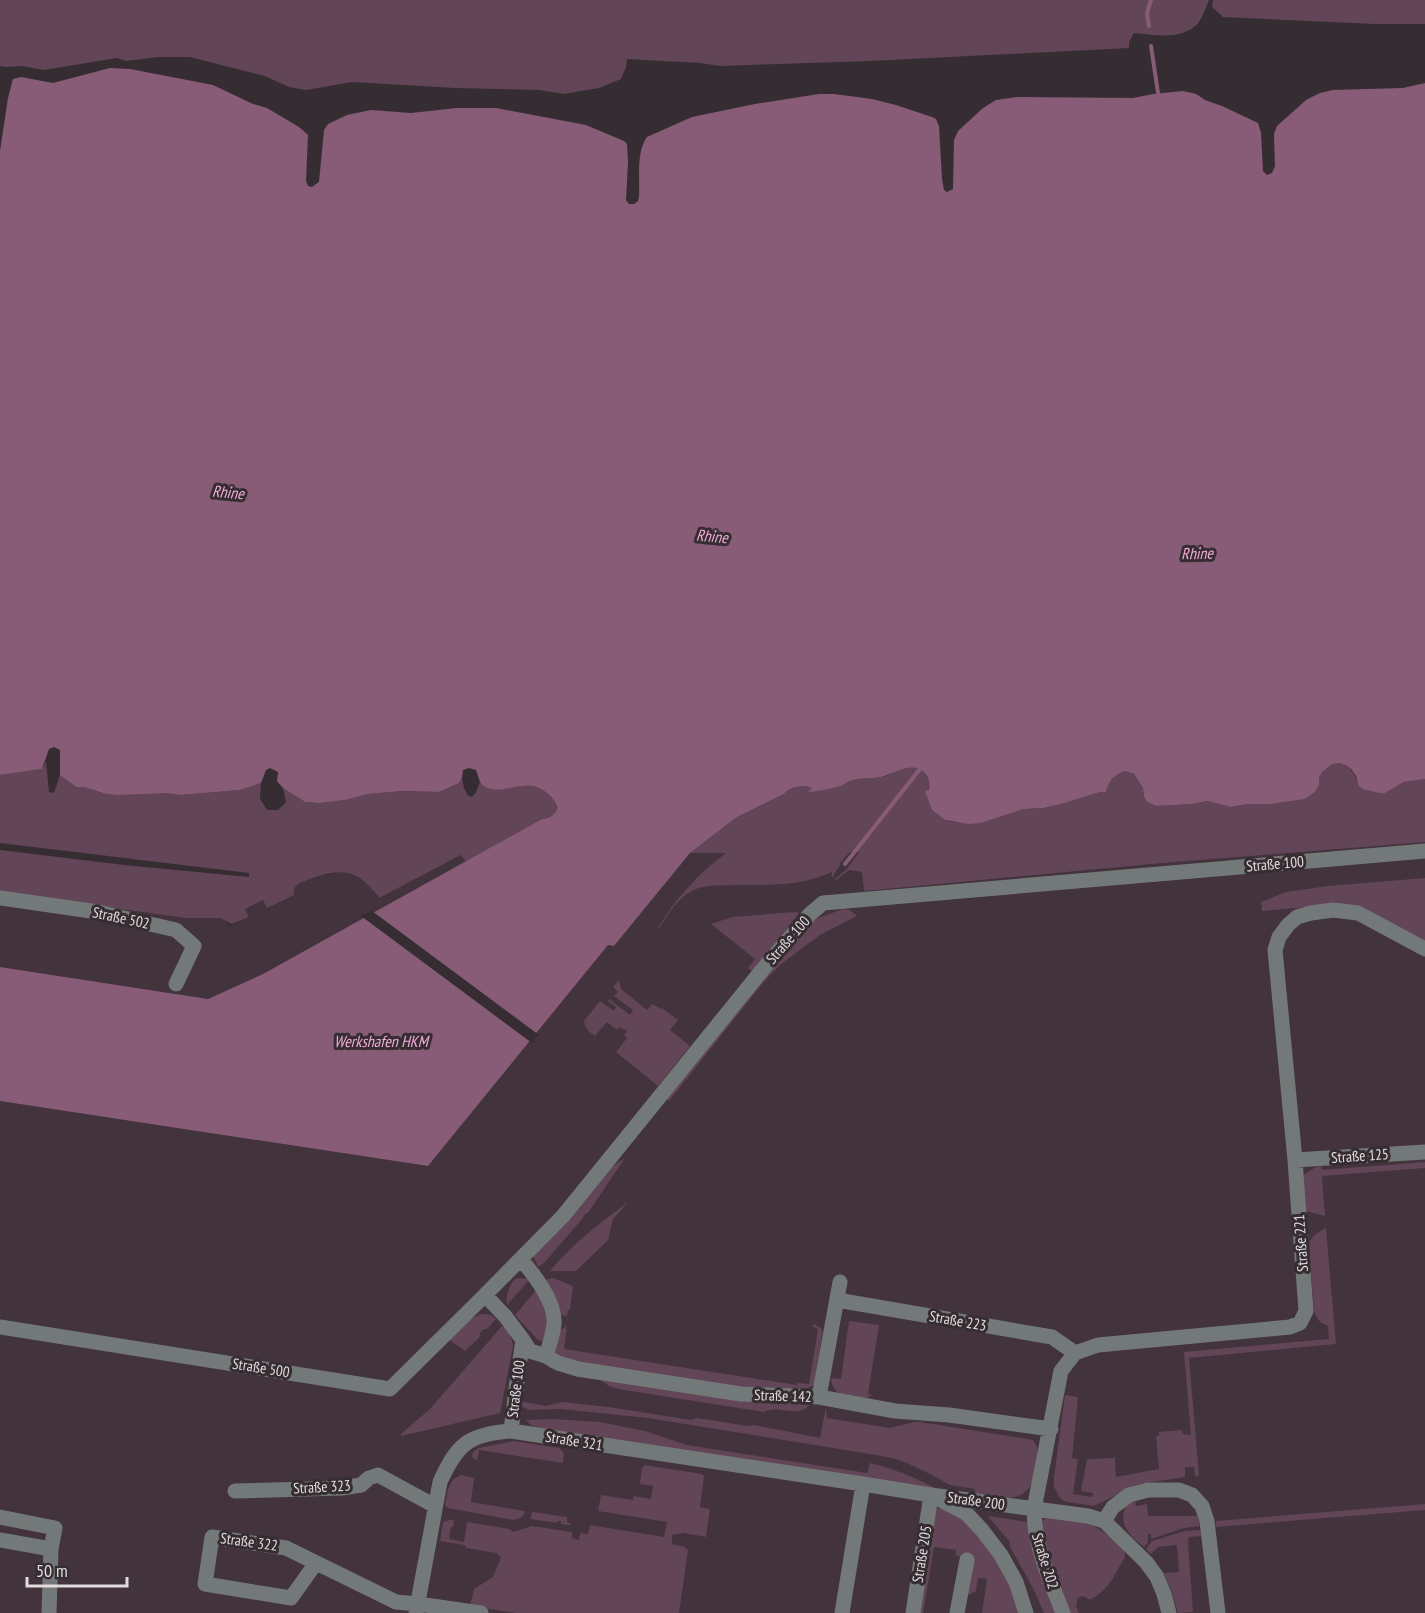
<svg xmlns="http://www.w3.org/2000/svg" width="1425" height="1613" font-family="'PT Sans Narrow',sans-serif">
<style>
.built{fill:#42333c}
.green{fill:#634558}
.water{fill:#885c77}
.pier{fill:#362d32}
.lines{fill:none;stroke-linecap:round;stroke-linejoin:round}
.stream{stroke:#885c77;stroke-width:4}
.minor{stroke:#737978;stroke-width:15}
.labels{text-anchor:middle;stroke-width:6;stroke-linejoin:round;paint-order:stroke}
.street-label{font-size:15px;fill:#e1dbde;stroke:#362d32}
.water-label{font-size:16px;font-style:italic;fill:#f2abd7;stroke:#362d32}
</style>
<rect width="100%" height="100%" fill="#362d32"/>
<path class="built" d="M1425,824V1613H0V1101L428,1166L608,945L614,946L690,853L893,852Z
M462,855L466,862L263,974L208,999L0,967V892L223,917L228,927L248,917L245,909L263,900L268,908L293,890L296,886L300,883L313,878L343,871L354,874L369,885L378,898Z"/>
<path class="green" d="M0,0H1209C1206,7 1203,16 1199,22C1183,41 1155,35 1134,33L1129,42V48L870,61L720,66L700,63L627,59L626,67L621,79L599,88L563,94L540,90L456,88L352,82L306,90L289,87L265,76L190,57H158L126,61L117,58L44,70L22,66L7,67L0,66Z
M1213,0H1425V24H1375L1223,17L1212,7Z
M46,762L49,792L54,793L60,775L76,787H84L103,793H165L181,795L240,790L261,783L260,799L267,810H278L286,802L283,788L305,802L320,803L345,800L368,794L403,791L439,792L459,783L462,778L464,788L468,796L472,797L476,792L480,782C497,800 520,777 543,790C558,798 564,815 542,819L466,862L461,855L379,898C376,893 373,891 370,887C349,863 325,873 300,883C295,886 293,889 294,895L267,908L263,900L245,909L249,917L232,924L220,918H185L0,892V850L124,865L249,877V873L0,843V775L42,769Z
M1339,763C1351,766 1355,774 1358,785L1385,793L1404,782L1425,779V842L1162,863L864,891L862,872L849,870L835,881L834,880L847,869L859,852H850L840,863V865L832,878V872C803,886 769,885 737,885C724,886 709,884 696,889C679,896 668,913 659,929L658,928C675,899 699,873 726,853H690L737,817L784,794C791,787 803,784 813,788L809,791C820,789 831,788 841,785C846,784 849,781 854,779C863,776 873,779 882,777C892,774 902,767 912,767C925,768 931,779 929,790L926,791L932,810L945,820L952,822L981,823L1024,809L1045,808L1100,792H1106C1109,780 1114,775 1125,771L1134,774L1143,788L1144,797L1147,802L1156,806L1193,804L1207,801L1231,807L1248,804H1272L1304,799L1315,792L1319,785V778L1321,772L1332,764Z
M1425,878V943L1344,904L1262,911L1261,902L1286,892L1328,886Z
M843,909L850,910L857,916L820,935L781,964L762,984L669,1101L666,1098L809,923L821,917Z
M795,912L799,913L753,972L748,968L755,959L711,924L732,917Z
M619,980L621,989L647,1010L652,1004L661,1009L662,1008L678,1020L670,1030L690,1046L658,1086L616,1052L627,1038L624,1035L627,1031L619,1027L617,1030L607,1022L595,1036C589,1032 585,1029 584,1021L600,1001L614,1011L616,1007L608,1001L609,999L630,1015L633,1010L614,996L618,992L613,987Z
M625,1158L588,1213L585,1214L582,1219L545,1262L538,1267L533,1256L613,1166Z
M1425,1162V1168L1322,1176L1325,1216L1306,1211L1302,1176L1314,1168L1321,1166L1322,1170Z
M628,1202L613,1219L608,1240L576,1271H550C572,1244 600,1223 628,1202Z
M1326,1228L1336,1344L1189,1358L1199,1476H1195L1194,1467H1185V1477L1139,1484L1094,1506L1067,1502L1062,1500L1059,1496L1054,1487V1477L1065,1395L1078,1397L1072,1458L1078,1459L1073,1494L1092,1497L1093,1493L1081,1491L1087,1459L1115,1458L1116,1477L1159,1469L1156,1436H1159V1432L1182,1430L1183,1434L1191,1435L1184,1352L1329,1339L1328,1326L1320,1322L1314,1312L1309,1247C1309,1237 1318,1232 1326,1228Z
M519,1278L530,1279L507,1305C505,1296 509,1286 515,1279Z
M553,1278L573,1286L570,1310H568L567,1316L562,1315L545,1280Z
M537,1289L548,1310L546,1338L543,1341L538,1340L515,1315Z
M481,1314L491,1315L496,1319L487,1329H484L480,1333L479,1338L465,1351L448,1339L470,1319Z
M849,1321L879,1325L868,1394L872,1395L867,1398C851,1396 832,1399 831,1378L841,1379Z
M813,1324L821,1328L822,1333L815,1381L814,1385L804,1390L748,1389L570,1361L554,1352L556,1333L567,1326L564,1349L797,1385L798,1383L809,1384L818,1329L813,1327Z
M502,1326C509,1332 512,1336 513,1346L500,1413L401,1436L402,1433L430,1409Z
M549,1366L577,1376L749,1402L776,1400L809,1405C798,1419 778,1404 764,1412L618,1389L609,1386L600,1380L577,1377L548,1367Z
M519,1401L546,1406L562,1402L609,1407L691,1420L697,1418L748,1426L754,1425L820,1438L826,1407L827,1418L890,1428L914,1422H920L1033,1440C1039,1447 1038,1453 1036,1462C1035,1469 1035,1478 1031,1485C1019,1505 994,1497 975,1494V1489L950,1485L934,1476L909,1464L896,1459L876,1455L648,1418L561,1409L529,1410L519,1405Z
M554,1419L600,1422L645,1431L687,1445L867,1473L870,1463C894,1469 915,1477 937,1489L539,1428L532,1426L526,1420Z
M514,1441L559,1448L564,1453L563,1463L479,1450L477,1461L472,1457L473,1452L479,1448Z
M644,1465L702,1474L704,1476L700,1507L710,1509L706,1537L684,1533L672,1535V1544L685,1547L688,1550L679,1613H516L470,1606L474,1589L493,1577L501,1558L497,1553L466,1548L465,1545L440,1541L443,1522L449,1520H454L453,1527H451L449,1539L464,1542L467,1522L510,1529L513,1532L532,1526L572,1532V1538L579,1540L580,1533L588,1534L590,1525L664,1537L667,1522L598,1511L601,1495L633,1500L634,1496L651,1499L653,1486L640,1484L642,1467H644Z
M462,1475L474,1478L471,1502L525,1511C524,1517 519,1519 513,1520L448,1508L445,1506C448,1493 447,1479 462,1475Z
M1135,1501L1136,1506L1147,1504L1148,1516H1197L1200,1526L1184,1528L1151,1539V1534H1148V1542L1144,1547C1132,1537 1118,1526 1125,1509L1123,1507L1127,1504Z
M1425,1504V1510L1216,1527V1521Z
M936,1508L960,1512L997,1555L1022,1613H982L987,1579L978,1578L976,1591L967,1596L974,1558L956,1556V1550L934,1547L923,1613H920Z
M532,1512L567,1517V1522L570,1523V1525L561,1524V1521H558L557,1523L530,1519Z
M988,1516L1027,1522L1057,1613H1044L1033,1588L1009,1545L1010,1542Z
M1048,1517C1061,1519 1079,1519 1090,1524C1097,1527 1124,1545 1125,1553C1126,1558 1120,1565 1118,1569C1111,1583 1104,1592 1090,1600L1083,1596L1078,1598L1076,1606L1079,1613H1067L1043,1538L1042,1522L1045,1518Z
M1197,1530L1201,1531L1202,1536L1189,1537L1188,1541L1193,1612L1178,1613L1171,1589L1164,1573L1179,1572L1177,1545L1158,1547L1151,1554L1146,1549L1152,1541L1185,1531Z"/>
<path class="water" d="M110,68L130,69L213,85L253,104L267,108L299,127L308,135L306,181L308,186L312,187L319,182L324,130L328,124L347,115L371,110L411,113L457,108H496L586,125L624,141L627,144L628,162L626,200L629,204H634L638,201L639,196C640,178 636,152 647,137L692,117L755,104L819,94H834L872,99L896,105L932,117L936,119L939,126L942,179L944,190L947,192L953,189L954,140L958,131L983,108L996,100L1017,97L1133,98L1153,94L1183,91L1196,94L1205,100L1222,106L1258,123L1261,133L1263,171L1267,175L1272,173L1275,166L1274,134L1277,126L1306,100L1320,93L1333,90L1403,88L1425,83V779L1404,782L1385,793H1379L1363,789L1358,785L1356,776L1351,769L1345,765L1339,763L1332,764L1322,772L1319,778V785L1315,792L1305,799L1272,804H1248L1231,807L1207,801L1193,804L1156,806L1147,802L1144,797L1143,788L1134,774L1125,771C1114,775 1109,780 1106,792H1100L1064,803L1044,808L1024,809L981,823L968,824L945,820L932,810L925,791L929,790C930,784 929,778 925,773C912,760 894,774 881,777C872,779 862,777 853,780C849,781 845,784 841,786C830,789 819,791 808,792L812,788C803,784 790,787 784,794L737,817L690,853L614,946L608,945L428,1166L0,1101V967L208,999L263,974L542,819C550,818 555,815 557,808C556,801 552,797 547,793C525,775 502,798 484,786C479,783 478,775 476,770L469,768L463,770L462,778L459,783L439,792L403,791L368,794L345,800L320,803L305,802L283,788L277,781L278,772L270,768L266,770L261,783L240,790L181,795L165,793L117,795L103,793L84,787H76L60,775V750L54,747L49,749L42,769L0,775V151L8,98L13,79L21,77L53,83Z"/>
<path class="pier" d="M372,911L539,1035L532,1043L361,916Z"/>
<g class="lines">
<path class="stream" d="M1149,26L1147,13L1151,0
M1151,46L1158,93
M845,864L920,769"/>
<path class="minor" d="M0,898L98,912L176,930L194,946L176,984
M1295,1160L1425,1152
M521,1259C534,1275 556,1302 554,1324C553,1335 549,1346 546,1356
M837,1300L1052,1337L1075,1353
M0,1327L390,1389L485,1295
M523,1340L530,1351L546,1356L558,1363L578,1369L741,1394L819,1397L895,1411L949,1415L1051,1429
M819,1397L840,1282
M511,1431L518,1373L523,1340L505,1316L485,1295L563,1216L763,969L809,915L823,903L1425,851
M235,1491L342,1488L361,1485L369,1478L378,1475L435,1506
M0,1517L55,1528L51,1549L49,1613
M1104,1521L1113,1507L1129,1495L1148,1490H1179L1192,1495L1202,1506L1207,1521L1218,1613
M0,1540L51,1549
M316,1563L291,1598L205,1584L212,1537L286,1548L396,1602L418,1604L481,1613
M416,1613L440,1482C457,1444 469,1434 511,1431L863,1484
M842,1613L863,1484L931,1495L1088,1516L1104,1521L1146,1562L1157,1577L1164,1594L1169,1613
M913,1613L931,1495L966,1513L982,1530L1001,1555L1016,1582L1026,1613
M957,1613L967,1560
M1063,1613C1050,1580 1034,1545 1034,1509L1061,1371L1075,1353L1098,1345L1290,1327L1300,1323L1306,1311L1295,1160L1275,950L1279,937L1288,925L1297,917L1311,913L1333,910L1358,913L1425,949"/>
</g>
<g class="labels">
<g class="street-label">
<text transform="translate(1275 864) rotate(-5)" y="5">Straße 100</text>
<text transform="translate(121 918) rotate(12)" y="5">Straße 502</text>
<text transform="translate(788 940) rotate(-49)" y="5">Straße 100</text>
<text transform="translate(1360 1156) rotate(-4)" y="5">Straße 125</text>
<text transform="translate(1301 1243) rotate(-94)" y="5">Straße 221</text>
<text transform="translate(958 1321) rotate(10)" y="5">Straße 223</text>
<text transform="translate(261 1368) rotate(9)" y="5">Straße 500</text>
<text transform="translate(516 1389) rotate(-83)" y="5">Straße 100</text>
<text transform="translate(783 1396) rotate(2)" y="5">Straße 142</text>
<text transform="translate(574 1441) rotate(9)" y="5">Straße 321</text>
<text transform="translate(322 1487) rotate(-3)" y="5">Straße 323</text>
<text transform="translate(976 1501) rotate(8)" y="5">Straße 200</text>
<text transform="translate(249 1542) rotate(8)" y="5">Straße 322</text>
<text transform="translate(922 1554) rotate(-81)" y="5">Straße 205</text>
<text transform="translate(1045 1561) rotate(73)" y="5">Straße 202</text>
</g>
<g class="water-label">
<text transform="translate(228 492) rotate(5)" y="6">Rhine</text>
<text transform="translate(712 536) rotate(5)" y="6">Rhine</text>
<text transform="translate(1197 553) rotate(-1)" y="6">Rhine</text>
<text x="381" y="1047">Werkshafen HKM</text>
</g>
</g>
<path d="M27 1577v9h100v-9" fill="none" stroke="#e1dbde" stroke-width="3"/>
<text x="36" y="1577" font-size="18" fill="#e1dbde" stroke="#362d32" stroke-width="4.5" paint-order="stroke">50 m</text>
</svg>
